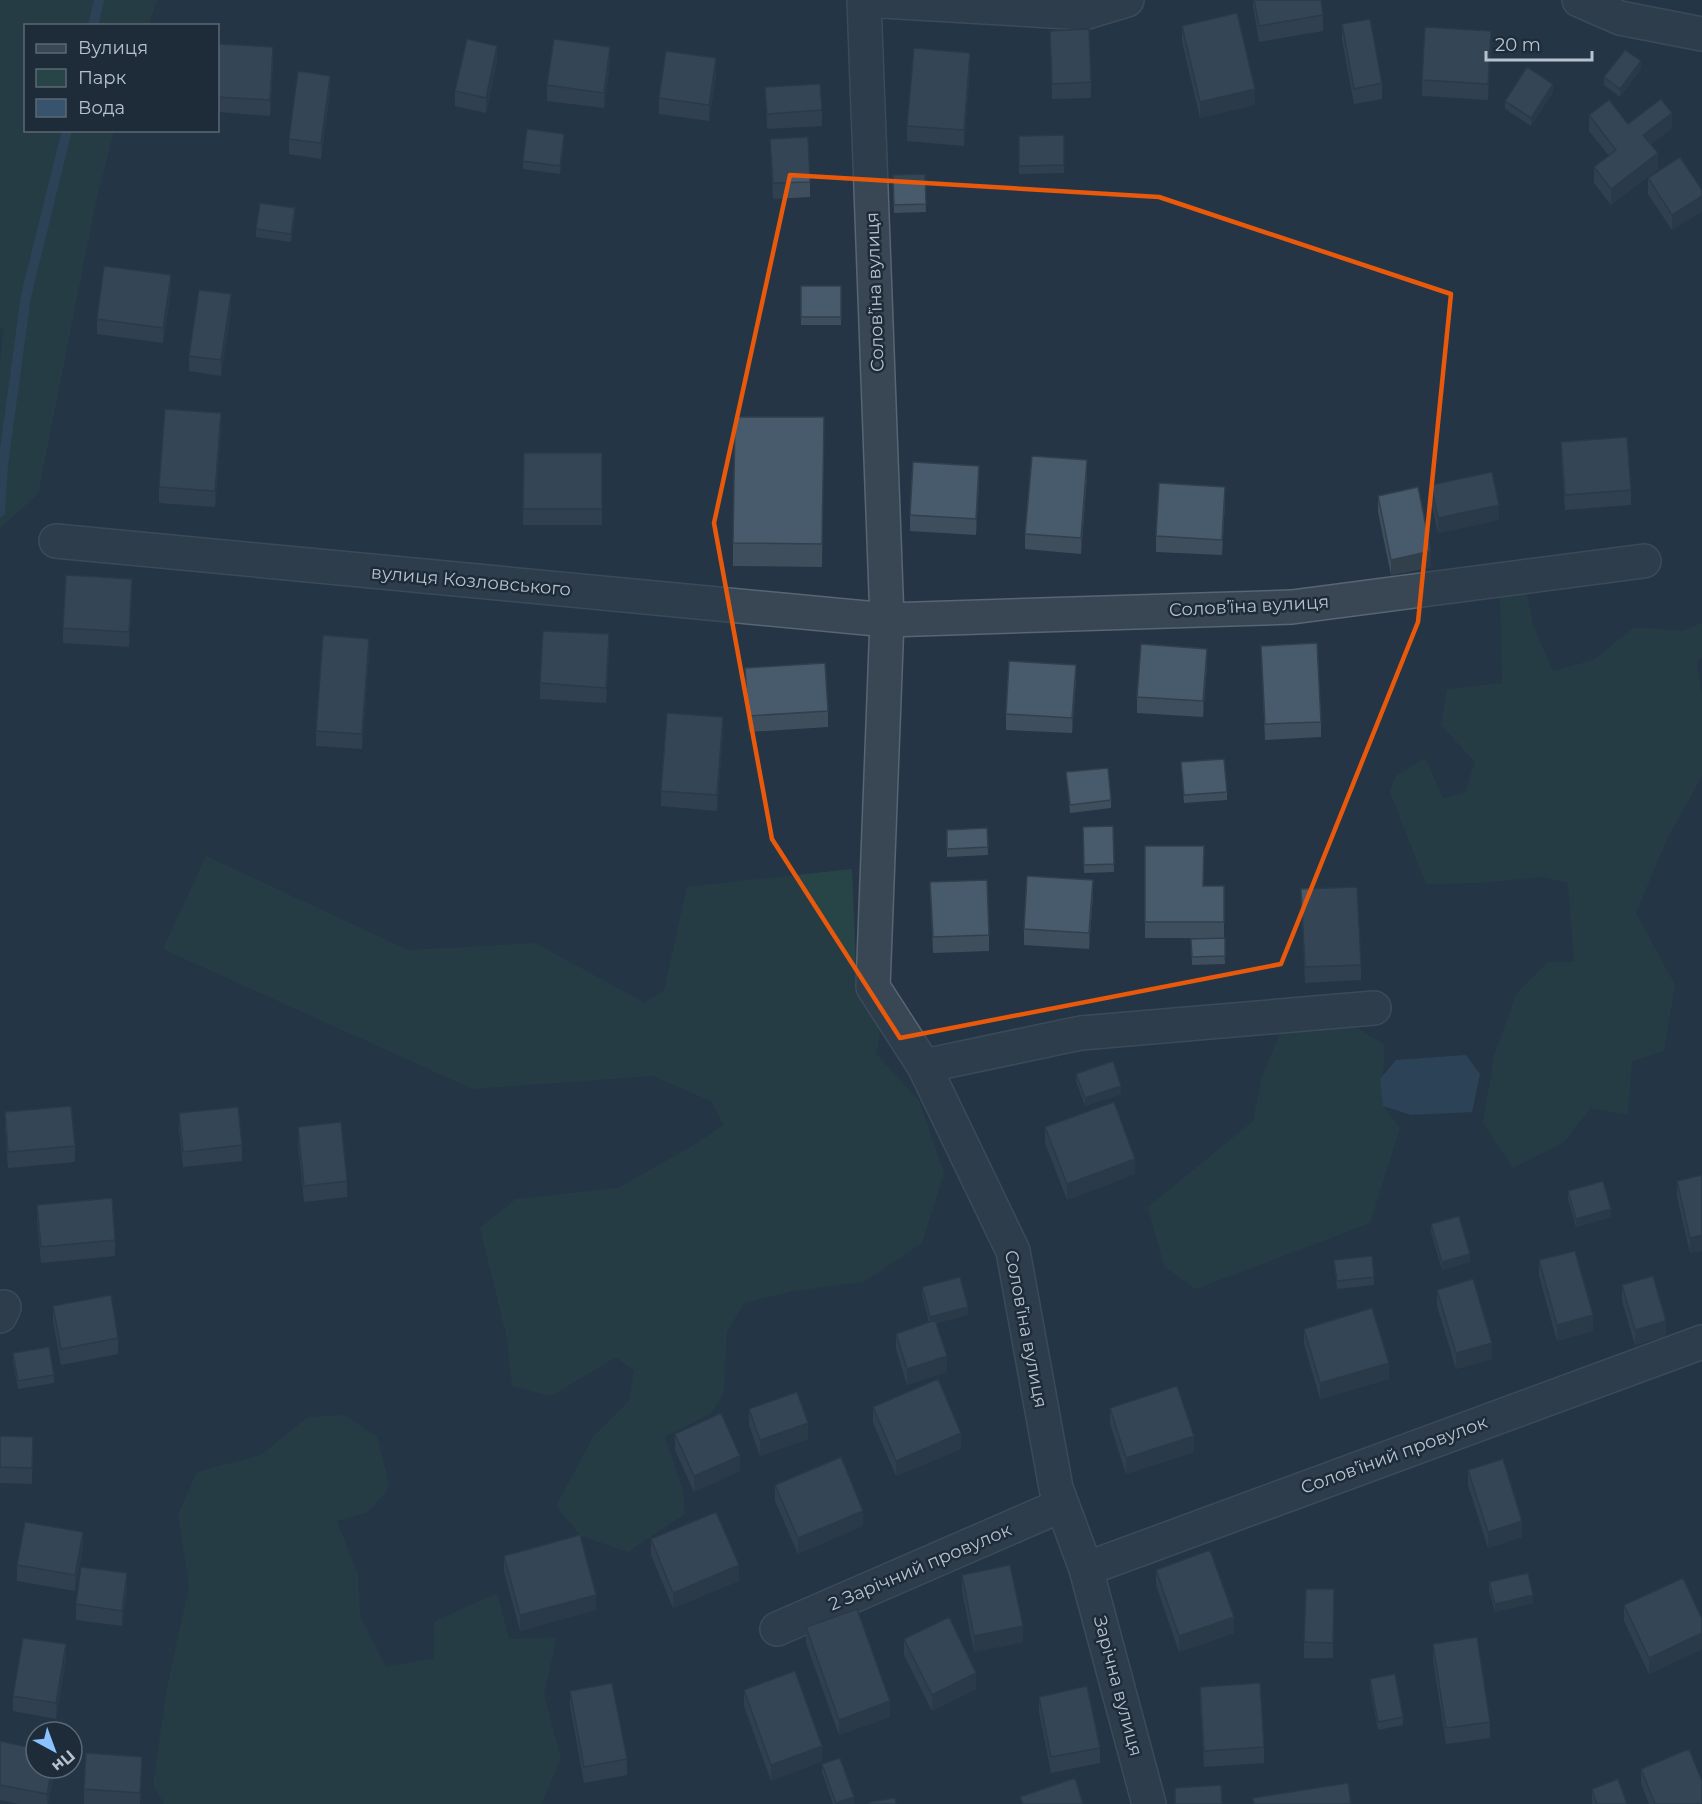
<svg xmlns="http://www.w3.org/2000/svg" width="1702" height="1804" font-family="Montserrat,sans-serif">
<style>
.green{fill:#274546}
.water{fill:#37536e}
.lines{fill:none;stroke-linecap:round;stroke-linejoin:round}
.stream{stroke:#37536e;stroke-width:10}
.minor-casing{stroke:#586572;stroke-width:36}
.minor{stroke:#394755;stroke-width:33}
.wall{fill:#3e4e5d}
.shaded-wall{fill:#32404c}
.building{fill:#485b6c;stroke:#32404c;stroke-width:1.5}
.marked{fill:none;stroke:#e8590c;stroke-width:4.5;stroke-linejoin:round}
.labels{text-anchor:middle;stroke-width:5;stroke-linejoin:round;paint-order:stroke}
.street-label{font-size:18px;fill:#b7c2ce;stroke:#1e2c3a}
</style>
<rect width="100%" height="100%" fill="#253545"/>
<path class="green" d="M0,0H157L149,25L26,26V130L114,131L96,202L38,494L0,528V364L3,328L0,327Z
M1527,594L1533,625L1553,671L1593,660L1635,627L1683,631L1702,623V658L1697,661L1702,695V776L1667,839L1636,913L1675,985L1664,1051L1632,1061L1628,1115L1591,1108L1564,1142L1513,1168L1483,1123L1494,1055L1517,993L1548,962H1574L1568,883L1541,877L1479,883L1426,884L1390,792L1396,776L1425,758L1443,798L1465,793L1475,762L1441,725L1447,689L1502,683L1500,597Z
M206,856L408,950L535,943L645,1003L664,990L687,887L852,869L857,994L880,1031L877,1055L919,1101L944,1173L922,1243L864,1282L793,1291L744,1303L727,1332L724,1394L710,1414L665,1437L683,1491L685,1514L628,1552L581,1536L556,1506L593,1437L629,1401L634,1371L616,1357L551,1396L512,1386L506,1334L480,1228L516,1199L618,1188L694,1145L724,1125L711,1101L653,1076L473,1089L163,949Z
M1286,1019L1359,1029L1384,1045L1383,1106L1400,1128L1370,1223L1196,1289L1164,1266L1148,1207L1253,1121L1262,1076Z
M345,1415L377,1437L390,1487L368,1512L337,1521L358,1575L360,1616L386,1667L434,1658V1622L497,1593L509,1639L557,1637L544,1694L561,1759L541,1804H164L153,1784L166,1693L189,1586L178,1515L197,1472L261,1455L308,1417Z"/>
<path class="water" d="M1466,1055L1480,1074L1472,1112L1411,1115L1383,1106L1380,1079L1396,1060Z"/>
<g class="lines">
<path class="stream" d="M93,26L99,0
M0,512L3,464L26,296L67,130"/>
<g class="minor-casing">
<path id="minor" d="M864,0L887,620L873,987L924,1066L1013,1251L1056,1488L1086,1569L1149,1804
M865,0L1084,13L1127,0
M1579,0L1620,18L1702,34
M56,541L887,620L1292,607L1644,561
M924,1066L1081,1033L1374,1008
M0,1316L4,1307
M1086,1569L1702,1342
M777,1629L1062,1505"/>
</g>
<use href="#minor" class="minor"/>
</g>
<path class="wall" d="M1253,0H1321L1323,15V31L1259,42L1253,7Z
M1342,24L1382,83V99L1354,104L1342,40Z
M1182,26L1255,105L1200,118L1182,42Z
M1050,31L1091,82V98L1052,99Z
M218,44L273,63L270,116L218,112Z
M1491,47L1488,100L1422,96V80Z
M497,62L486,113L455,106V91Z
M610,63L604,108L547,101V85Z
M970,68L964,146L907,141V126Z
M1641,69L1620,97L1604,85V77Z
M716,74L709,121L659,114V98Z
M765,87L822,110V126L767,129Z
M330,91L321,159L289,154V139Z
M1553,92L1531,126L1505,109V101Z
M1589,115L1628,124L1672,128L1651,144L1658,169L1611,205L1594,183V167L1609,156L1589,131Z
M1064,135V173L1019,174V136Z
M770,139L810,182V197L773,199Z
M564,142L560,174L523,169V161Z
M925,174L926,212L894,213L893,175Z
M1648,178L1702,190V211L1672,230L1648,194Z
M295,216L291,242L256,237V229Z
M801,286H841V325H801Z
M171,291L163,343L97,334V319Z
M231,310L221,376L189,371V356Z
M824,417L822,567L733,566V543Z
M221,429L215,507L159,503V487Z
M1561,442L1631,490V505L1565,510L1561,457Z
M524,453H602V525H523Z
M1087,476L1081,554L1025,549V534Z
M979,482L976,535L910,531V515Z
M1431,485L1499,520L1438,533L1431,501Z
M1378,496L1431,567L1391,575L1378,512Z
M1225,502L1222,555L1156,552V536Z
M132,595L129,647L63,643V628Z
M1261,646L1321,722V737L1265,740Z
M609,650L606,703L540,699V683Z
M369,654L362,749L316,746V731Z
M1207,664L1203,717L1137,713V697Z
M745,668L828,711V727L748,732Z
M1076,680L1072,733L1006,730V714Z
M723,733L717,811L661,806V791Z
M1181,762L1227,792V800L1184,803Z
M1066,772L1111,800V808L1070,813Z
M1113,826L1114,872L1084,873L1083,827Z
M987,828L988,855L947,857V830Z
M1145,846L1203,886H1224V938L1225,964L1192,965L1191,939L1213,938H1145Z
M930,882L989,935V951L933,953Z
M1301,889L1361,965V980L1305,983Z
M1093,895L1089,949L1024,945V929Z
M1076,1074L1121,1094L1085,1106L1076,1081Z
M5,1112L75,1146V1162L8,1168L5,1128Z
M179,1113L242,1145V1161L183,1167L179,1129Z
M298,1127L347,1181V1197L304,1202L298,1143Z
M1045,1127L1135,1174L1067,1200L1045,1143Z
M1702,1175V1251L1690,1253L1677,1197V1181Z
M1568,1191L1611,1217L1576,1227L1568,1199Z
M37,1205L115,1240V1256L41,1263L37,1221Z
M1431,1224L1470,1262L1442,1270L1431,1232Z
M1334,1260L1374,1277V1285L1337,1289Z
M1539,1260L1593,1331L1557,1341L1539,1276Z
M1622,1285L1666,1336L1635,1345L1622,1301Z
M922,1287L968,1315L936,1323L947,1372L907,1385L896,1349V1334L929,1322L922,1295Z
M1437,1290L1492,1359L1456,1369L1437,1306Z
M53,1306L118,1338V1354L61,1365L53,1322Z
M1304,1329L1389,1379L1320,1399L1304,1344Z
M13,1353L54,1375V1383L18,1389L13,1361Z
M873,1407L961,1449L896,1476L873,1423Z
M1110,1408L1194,1452L1126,1474L1110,1424Z
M749,1409L808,1439L760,1456L749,1425Z
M675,1434L740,1471L694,1492L675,1450Z
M0,1436L33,1437L32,1484L0,1483Z
M1468,1470L1522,1537L1488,1548L1468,1485Z
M775,1485L863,1526L798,1554L775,1501Z
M651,1539L739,1581L673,1608L651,1555Z
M83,1548L75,1591L17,1581V1565Z
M504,1556L596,1610L520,1631L504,1571Z
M1156,1570L1234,1633L1179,1652L1156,1585Z
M962,1575L1023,1642L974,1652L962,1591Z
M1489,1582L1533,1603L1495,1612L1489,1590Z
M127,1589L122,1626L76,1620V1604Z
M1334,1589L1333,1658H1304V1642Z
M1624,1605L1702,1619V1649L1649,1674L1624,1621Z
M806,1627L890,1717L839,1735L806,1643Z
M904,1639L976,1689L932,1711L904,1655Z
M1433,1644L1490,1722V1738L1446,1744L1433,1660Z
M66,1660L56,1719L13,1711V1696Z
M1370,1679L1403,1717V1725L1378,1730L1370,1687Z
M1200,1687L1264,1747V1763L1204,1767L1200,1703Z
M744,1690L822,1761L771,1781L744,1706Z
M570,1691L627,1759V1775L584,1783L570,1706Z
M1039,1697L1100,1748V1763L1051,1773L1039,1712Z
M0,1741L55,1768L48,1804H19L0,1800Z
M822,1764L854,1804H833L822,1772Z
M1641,1769L1702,1804H1649L1641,1784Z
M142,1773L140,1804H84V1789Z
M1592,1789L1627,1804H1592Z"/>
<path class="shaded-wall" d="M1491,31V47L1488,100V84Z
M497,46V62L486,113V98Z
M273,47V63L270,116V100Z
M610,47V63L604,108V93Z
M970,53V68L964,146V130Z
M716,58V74L709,121V105Z
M1641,61V69L1620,97V89Z
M330,76V91L321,159V143Z
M1553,84V92L1531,126V118Z
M1255,89V105L1200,118V102Z
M1672,113V128L1643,150V135Z
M564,134V142L560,174V166Z
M1658,153V169L1611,205V189Z
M1702,196V211L1672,230V215Z
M295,208V216L291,242V234Z
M171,275V291L163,343V328Z
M231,294V310L221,376V360Z
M221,413V429L215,507V491Z
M1087,460V476L1081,554V538Z
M979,466V482L976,535V519Z
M1225,487V502L1222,555V540Z
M1499,505V520L1438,533V518Z
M1431,551V567L1391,575V560Z
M132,579V595L129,647V632Z
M609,634V650L606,703V688Z
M369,639V654L362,749V734Z
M1207,649V664L1203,717V701Z
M1076,665V680L1072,733V718Z
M723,717V733L717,811V795Z
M1093,880V895L1089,949V933Z
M1121,1086V1094L1085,1106V1098Z
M1135,1159V1174L1067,1200V1184Z
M1611,1209V1217L1576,1227V1219Z
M1702,1235V1251L1690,1253V1238Z
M1470,1254V1262L1442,1270V1262Z
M968,1307V1315L930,1325V1317Z
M1593,1315V1331L1557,1341V1325Z
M1666,1321V1336L1635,1345V1330Z
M1492,1343V1359L1456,1369V1353Z
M947,1356V1372L907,1385V1369Z
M1389,1363V1379L1320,1399V1383Z
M808,1423V1439L760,1456V1440Z
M961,1433V1449L896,1476V1461Z
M1194,1436V1452L1126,1474V1458Z
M740,1456V1471L694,1492V1476Z
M863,1511V1526L798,1554V1538Z
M1522,1521V1537L1488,1548V1532Z
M83,1532V1548L75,1591V1575Z
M739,1565V1581L673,1608V1593Z
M127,1573V1589L122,1626V1611Z
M596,1595V1610L520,1631V1615Z
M1533,1595V1603L1495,1612V1604Z
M1234,1617V1633L1179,1652V1636Z
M1023,1626V1642L974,1652V1636Z
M1702,1633V1649L1649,1674V1658Z
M66,1644V1660L56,1719V1703Z
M976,1673V1689L932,1711V1695Z
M890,1701V1717L839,1735V1720Z
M822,1746V1761L771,1781V1765Z
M142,1757V1773L140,1804V1793Z
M52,1768H55L48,1804H47V1794Z
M854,1797V1804H836V1803Z"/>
<path class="building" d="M1254,0H1321L1323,15L1259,26Z
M1237,13L1255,89L1200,102L1182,26Z
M1370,19L1382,83L1354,89L1342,24Z
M1425,27L1491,31L1488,84L1422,80Z
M1089,29L1091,82L1052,84L1050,31Z
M467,39L497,46L486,98L455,91Z
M554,39L610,47L604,93L547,85Z
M218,44L273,47L270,100L218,97Z
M914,48L970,53L964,130L907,126Z
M1625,50L1641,61L1620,89L1604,77Z
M666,51L716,58L709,105L659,98Z
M1527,67L1553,84L1531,118L1505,101Z
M298,71L330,76L321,143L289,139Z
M820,84L822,110L767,114L765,87Z
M1661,99L1672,113L1643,135L1658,153L1611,189L1594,167L1616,150L1589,115L1609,100L1628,124Z
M527,129L564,134L560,166L523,161Z
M1064,135V165L1019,166V136Z
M808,137L810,182L773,183L770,139Z
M1680,157L1702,190V196L1672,215L1648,178Z
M925,174L926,204L894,205L893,175Z
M260,203L295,208L291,234L256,229Z
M104,266L171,275L163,328L97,319Z
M801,286H841V317H801Z
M199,290L231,294L221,360L189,356Z
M165,409L221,413L215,491L159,487Z
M735,417H824L822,544L733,543Z
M1627,437L1631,490L1565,495L1561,442Z
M524,453H602V509H523Z
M1032,456L1087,460L1081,538L1025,534Z
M913,462L979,466L976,519L910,515Z
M1492,472L1499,505L1438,518L1431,485Z
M1159,483L1225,487L1222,540L1156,536Z
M1418,487L1431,551L1391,560L1378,496Z
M66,575L132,579L129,632L63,628Z
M543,631L609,634L606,688L540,683Z
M323,635L369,639L362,734L316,731Z
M1317,643L1321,722L1265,724L1261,646Z
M1141,644L1207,649L1203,701L1137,697Z
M1009,661L1076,665L1072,718L1006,714Z
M825,663L828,711L748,716L745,668Z
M667,713L723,717L717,795L661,791Z
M1224,759L1227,792L1184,795L1181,762Z
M1108,768L1111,800L1070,805L1066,772Z
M1113,826L1114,864L1084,865L1083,827Z
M987,828L988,847L947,849V830Z
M1145,846H1204L1203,886H1224V922H1145Z
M1027,876L1093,880L1089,933L1024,929Z
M987,880L989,935L933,937L930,882Z
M1357,887L1361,965L1305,967L1301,889Z
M1225,938V956L1192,957L1191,939Z
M1113,1061L1121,1086L1085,1098L1076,1074Z
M1114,1102L1135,1159L1067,1184L1045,1127Z
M71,1106L75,1146L8,1152L5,1112Z
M238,1107L242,1145L183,1152L179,1113Z
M341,1122L347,1181L304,1186L298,1127Z
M1702,1175V1235L1690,1238L1677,1181Z
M1603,1181L1611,1209L1576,1219L1568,1191Z
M112,1198L115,1240L41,1247L37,1205Z
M1459,1216L1470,1254L1442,1262L1431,1224Z
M1575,1251L1593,1315L1557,1325L1539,1260Z
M1372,1256L1374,1277L1337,1281L1334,1260Z
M1653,1276L1666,1321L1635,1330L1622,1285Z
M960,1277L968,1307L930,1317L922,1287Z
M1473,1279L1492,1343L1456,1353L1437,1290Z
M111,1295L118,1338L61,1349L53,1306Z
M1372,1308L1389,1363L1320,1383L1304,1329Z
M935,1320L947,1356L907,1369L896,1334Z
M49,1347L54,1375L18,1381L13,1353Z
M938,1379L961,1433L896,1461L873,1407Z
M1177,1386L1194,1436L1126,1458L1110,1408Z
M797,1392L808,1423L760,1440L749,1409Z
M721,1413L740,1456L694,1476L675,1434Z
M0,1436L33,1437L32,1468L0,1467Z
M841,1457L863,1511L798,1538L775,1485Z
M1503,1459L1522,1521L1488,1532L1468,1470Z
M716,1512L739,1565L673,1593L651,1539Z
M25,1522L83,1532L75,1575L17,1565Z
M580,1535L596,1595L520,1615L504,1556Z
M1210,1550L1234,1617L1179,1636L1156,1570Z
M1010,1565L1023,1626L974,1636L962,1575Z
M81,1567L127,1573L122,1611L76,1604Z
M1528,1573L1533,1595L1495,1604L1489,1582Z
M1683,1578L1702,1619V1633L1649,1658L1624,1605Z
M1306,1589H1334L1333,1643L1304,1642Z
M857,1609L890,1701L839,1720L806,1627Z
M949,1617L976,1673L932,1695L904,1639Z
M1477,1637L1490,1722L1446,1728L1433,1644Z
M23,1638L66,1644L56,1703L13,1696Z
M795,1671L822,1746L771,1765L744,1690Z
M1395,1674L1403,1717L1378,1722L1370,1679Z
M612,1683L627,1759L584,1767L570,1691Z
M1260,1683L1264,1747L1204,1751L1200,1687Z
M1087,1686L1100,1748L1051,1757L1039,1697Z
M0,1741L36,1749V1768H52L47,1794L0,1785Z
M1689,1749L1702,1781V1804H1655L1641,1769Z
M86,1753L142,1757L140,1793L84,1789Z
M840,1758L854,1797L836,1803L822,1764Z
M1075,1778L1083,1804H1023L1020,1797Z
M1618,1779L1627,1804H1597L1592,1789Z
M1348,1783L1351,1804H1254L1253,1798Z
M1221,1785L1222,1804H1175V1788Z
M895,1798L896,1804H870V1802Z"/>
<path d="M0 0H1702V1804H0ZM790,175L1159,197L1451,294L1418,622L1281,964L900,1038L772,839L714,523Z" fill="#253545" fill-opacity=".55" fill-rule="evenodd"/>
<path class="marked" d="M790,175L1159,197L1451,294L1418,622L1281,964L900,1038L772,839L714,523Z"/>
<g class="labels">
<g class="street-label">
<text transform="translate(875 292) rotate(-92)" y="6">Соловʼїна вулиця</text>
<text transform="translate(471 581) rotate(5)" y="6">вулиця Козловського</text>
<text transform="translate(1249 606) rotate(-3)" y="6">Соловʼїна вулиця</text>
<text transform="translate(1026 1329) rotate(79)" y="6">Соловʼїна вулиця</text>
<text transform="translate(1394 1455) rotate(-20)" y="6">Соловʼїний провулок</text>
<text transform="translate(920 1567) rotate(-23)" y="6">2 Зарічний провулок</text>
<text transform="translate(1118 1686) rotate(75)" y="6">Зарічна вулиця</text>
</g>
</g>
<rect x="24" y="24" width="195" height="108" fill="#1e2c3a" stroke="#5b6875" stroke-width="1.5"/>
<rect x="36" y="44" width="30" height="9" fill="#394755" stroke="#5b6875" stroke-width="1.5"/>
<text x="78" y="54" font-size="18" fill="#b7c2ce">Вулиця</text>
<rect x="36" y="69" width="30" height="18" fill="#274546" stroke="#5b6875" stroke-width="1.5"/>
<text x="78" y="84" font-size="18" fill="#b7c2ce">Парк</text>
<rect x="36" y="99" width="30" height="18" fill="#37536e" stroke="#5b6875" stroke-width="1.5"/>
<text x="78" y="114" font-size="18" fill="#b7c2ce">Вода</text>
<g transform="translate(54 1750) rotate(139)"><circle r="28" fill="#1e2c3a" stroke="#5b6875" stroke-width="1.5"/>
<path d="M0-4.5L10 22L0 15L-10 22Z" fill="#8bc2ff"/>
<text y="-9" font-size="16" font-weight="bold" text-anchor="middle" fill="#b7c2ce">Пн</text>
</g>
<path d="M1486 51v9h106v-9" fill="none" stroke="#b7c2ce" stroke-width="3"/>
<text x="1495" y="51" font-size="18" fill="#b7c2ce" stroke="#1e2c3a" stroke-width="4.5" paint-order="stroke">20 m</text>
</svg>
